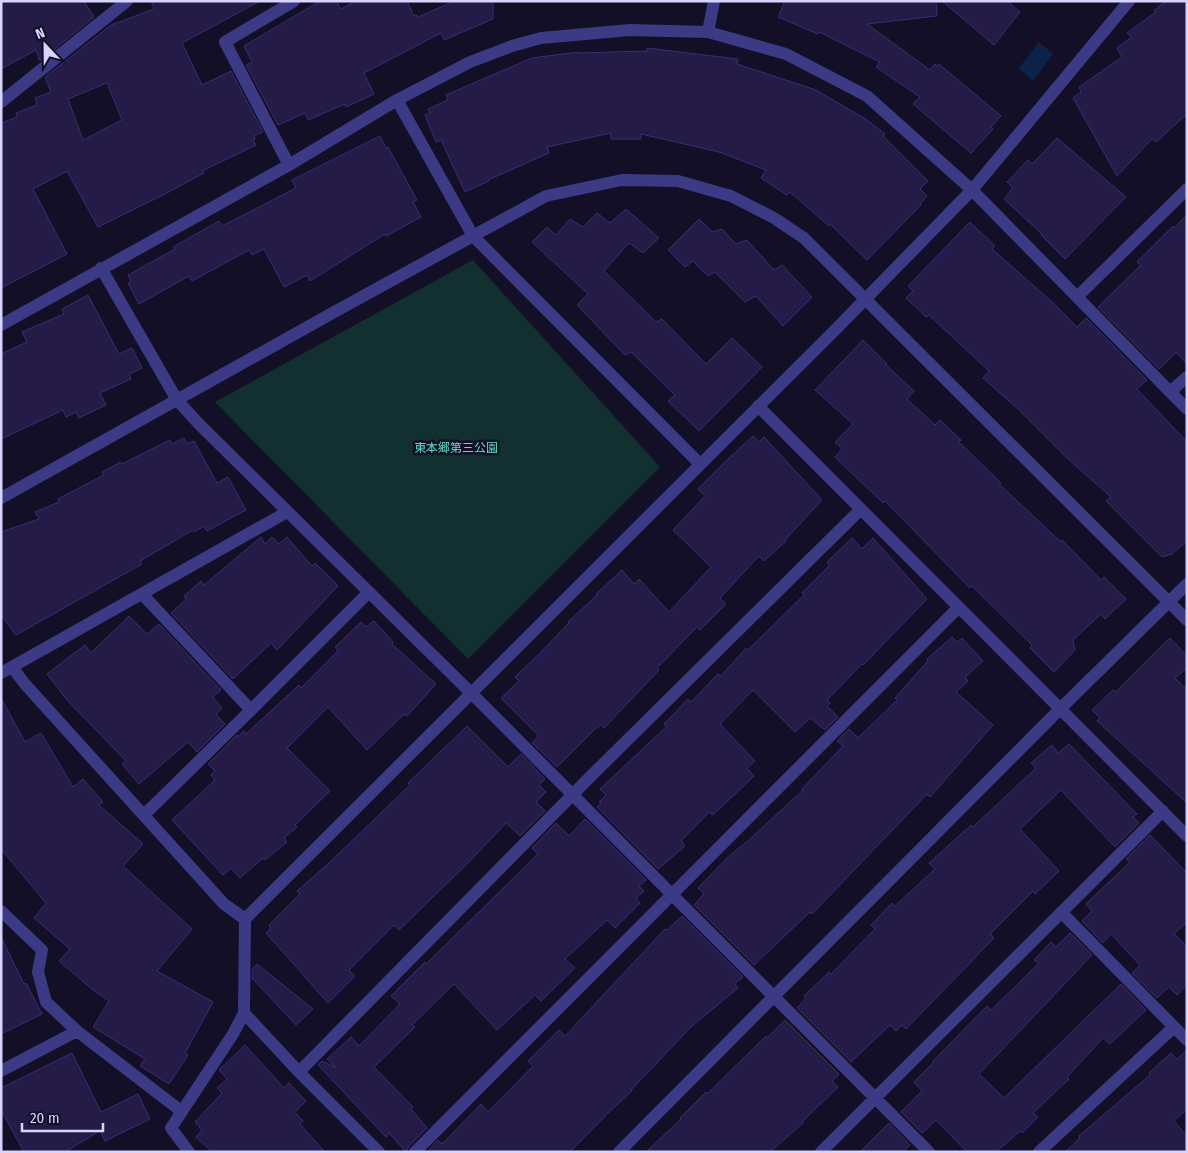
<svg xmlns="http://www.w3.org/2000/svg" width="1188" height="1153" font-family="'Fira Sans Condensed','Noto Sans JP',sans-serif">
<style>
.green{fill:#12302f}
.water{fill:#0c2248}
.building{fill:#241b47;stroke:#3b2d73;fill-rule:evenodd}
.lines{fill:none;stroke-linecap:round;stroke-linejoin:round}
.minor{stroke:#3d3a85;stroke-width:12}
.labels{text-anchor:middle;stroke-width:5;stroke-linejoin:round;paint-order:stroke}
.park-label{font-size:12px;fill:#5fe0c0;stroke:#130f26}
</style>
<rect width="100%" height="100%" fill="#130f26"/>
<path class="green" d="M473,260L660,467L468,659L215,402Z"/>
<path class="water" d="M1039,42L1053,54L1033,81L1019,68Z"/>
<path class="building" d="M1,1H84L94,17L40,61L36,50L1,69Z
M151,1H260L182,43L202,85L231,71L263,132L254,136L255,139L253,140L256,145L202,171L204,173L165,194L98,227L67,171L33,189L67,254L1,288V123L17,117L16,113L37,105L35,98L51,92L45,77L111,25L154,9ZM107,83L122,120L83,140L68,99Z
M320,1H336L341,9L356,1H407L414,16L417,15L418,17L455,1H493V19L444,40L441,33L364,73L374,94L346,107L345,104L308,120L305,113L278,125L246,65L252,62L244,46Z
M785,1H936L937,16L867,24L930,70L935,64L937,66L939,64L1001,116L991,127L993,129L971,153L913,104L920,97L876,67L880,62L819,32L818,34L778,17Z
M942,1H1007L1020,12L994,45Z
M1166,1H1187V114L1156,142L1152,139L1117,176L1073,98L1081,92L1079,87L1122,57L1117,48L1132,37L1127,33L1156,12L1154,11Z
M647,48L738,59L737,64L816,90L867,120L885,134L883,136L928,181L920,189L927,196L920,204L921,205L867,260L830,224L829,226L790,192L787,195L761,178L766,170L719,152L641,134V139H611V133L547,147L549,153L488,180L489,181L465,192L441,140L436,142L425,115L430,113L428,109L448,100L446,95L532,58L578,52V53L647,51Z
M380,136L386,148L388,147L417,200L413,202L421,217L386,236L385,234L310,281L307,275L284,287L264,249L252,255L249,250L192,281L189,276L139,304L128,283L131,281L128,275L175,249L173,247L219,221L222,226L296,188L292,180Z
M1057,138L1126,197L1065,259L1041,235L1042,234L1004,199L1013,187L1007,182L1028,160L1032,164Z
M626,209L659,238L643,253L629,243L604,271L656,322L662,319L706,364L732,338L762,367L699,431L668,401L675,395L631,352L625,355L577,305L588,294L532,242L547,227L556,235L570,219L583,227L597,213L610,223Z
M1187,215V364L1176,352L1159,369L1098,307L1141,265L1137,262L1173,226L1174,228Z
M699,219L712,232L722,229L736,244L747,240L774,270L782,265L812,297L783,326L756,296L745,302L715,272L708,276L693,261L685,267L668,250Z
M970,222L995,246L992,249L1052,302L1077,327L1086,318L1147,380L1137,389L1187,442V541L1172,554L1162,557L1106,501L1111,497L1067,458L1017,408L983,378L989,371L929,315L926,317L906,298L913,291L908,286Z
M88,295L119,354L132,348L142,368L129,374L131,379L100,393L106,405L79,418L76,412L66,417L63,410L1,439V354L27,342L22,332L64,314L62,309Z
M863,340L887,364L886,365L914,391L907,399L935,425L940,420L961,440L959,442L1001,483L999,484L1061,542L1062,540L1101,580L1104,577L1126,599L1105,619L1101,614L1073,640L1075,650L1054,672L1030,648L1032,645L972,586L970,588L885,501L883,503L835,457L842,449L835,442L853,424L815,390Z
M753,436L759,442L764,437L822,500L785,540L786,541L764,561L759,556L720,598L726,604L700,630L697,627L657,668L659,670L604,728L601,725L595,729L557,767L532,743L538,737V735L501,698L519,681L515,677L540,653L569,623L568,622L597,595L596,594L622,570L634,584L639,579L669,612L711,567L673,530L705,496L698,489L728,459Z
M184,438L187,444L194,441L217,483L228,477L246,510L207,531L204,526L194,532L193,530L140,561L142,564L16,635L1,615V532L39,519L35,512L59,502L58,499L104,475L102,472L121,462L122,464L170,440L172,444Z
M261,537L265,544L272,537L279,544L287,537L312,566L315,563L338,586L277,650L271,643L233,679L171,613L186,599L184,596L201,581L204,585Z
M852,538L862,549L873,538L927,599L863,665L862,664L827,700L830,703L827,706L838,717L825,730L810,718L795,732L753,690L720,724L755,761L747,768L754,776L713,815L709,812L681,841L685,846L658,869L597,807L601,803L599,802L606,795L600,789L667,726L664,724L688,699L691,702L718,674L721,676L746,648L748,650L804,595L802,593L830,565L827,562Z
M129,616L147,634L159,624L221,690L213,697L222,708L216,714L225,724L197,752L188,742L139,784L122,764L126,761L67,700L47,674L85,645L91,653Z
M374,621L393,642L392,644L436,684L407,716L404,714L367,750L328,707L287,748L330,791L295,825L297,827L284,838L287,842L265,860L263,858L240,878L231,868L223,875L172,820L215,780L211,775L215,771L208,764L237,735L238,737L244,731L246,734L299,685L301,688L338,651L335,647L361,622L366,627Z
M952,637L957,642L962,638L983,661L965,677L968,681L956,692L993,725L930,797L927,794L812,914L810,912L754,965L694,905L704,894L698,888L727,858L750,839L803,790L802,789L843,746L837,741L849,729L858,738L897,700L895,698L928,661L927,659Z
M1170,638L1187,656V668L1175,678L1187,690V803L1097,721L1100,718L1092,710L1113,690L1116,692Z
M1,698L25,742L41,733L73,787L83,779L103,802L99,805L143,844L123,866L192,929L157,971L213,1002L185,1053L188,1055L169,1084L140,1066L145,1059L93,1027L109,1001L93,990L59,961L70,949L34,918L46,903L1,849Z
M467,726L508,767L521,754L545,779L539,785L546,792L536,802L545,811L520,836L506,823L468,863L399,930L394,925L349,970L355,976L328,1003L266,933L271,928L269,925L300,894L297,891L328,864L410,785L408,783Z
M1069,744L1137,814L1133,817L1139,823L1115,847L1061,790L1020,829L1059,871L1035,894L1033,891L990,934L994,938L906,1029L902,1025L896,1031L890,1025L851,1062L797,1008L806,998L804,996L829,972L831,974L875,929L871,925L892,903L895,906L935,869L929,863L971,825L973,827L1036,768L1031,763L1052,745L1058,753Z
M585,819L646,880L639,886L644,891L636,898L640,903L615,928L607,920L565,959L575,968L541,1001L535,995L497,1030L454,984L412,1025L415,1027L374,1067L413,1107L411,1109L427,1128L409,1146L406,1152L389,1133L386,1137L318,1065L322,1061L336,1068L327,1059L351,1037L359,1046L400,1004L391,996L425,962L426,964L538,854L532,848L556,823L569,836Z
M1150,835L1187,873V922L1174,934L1187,947V984L1177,995L1169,987L1157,998L1132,973L1140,965L1111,934L1103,943L1082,921L1092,911L1086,904L1130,862L1126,859Z
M682,916L743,977L735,984L738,988L691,1027L631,1090L632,1091L608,1113L570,1152H427L438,1140L442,1144L481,1104L488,1112L533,1066L528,1061L559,1030L565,1036L665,929L667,930Z
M1070,933L1092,955L979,1074L1004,1098L1121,984L1146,1010L1110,1044L1103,1038L1067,1077L1069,1079L1033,1113L1038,1117L1022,1133L1020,1131L996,1152H967L936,1120L922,1133L901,1112L922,1091L914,1082L934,1062L933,1061L987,1006L991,1010L1021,981L1039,963L1034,960L1051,942L1056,947Z
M1,937L24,984L26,983L42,1014L1,1034Z
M257,964L313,1009L296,1025L252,978L253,968Z
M785,1020L839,1074L832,1081L838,1087L802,1122L803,1123L770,1152H646L681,1119L680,1118L706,1092L707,1094L766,1036L767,1038Z
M245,1045L284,1088L289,1083L306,1101L295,1112L303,1121L300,1124L325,1152H212L196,1137L202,1130L195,1122L222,1093L217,1088L227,1079L219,1070Z
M1187,1050V1109L1174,1121L1187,1136V1152H1065L1080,1138L1079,1136L1150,1075L1149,1073L1171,1053L1177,1059Z
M72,1053L101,1112L138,1094L150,1119L105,1141L100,1131L65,1152H24L1,1110V1088Z
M889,1123L910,1145L903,1152H860Z"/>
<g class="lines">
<path class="minor" d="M708,32L714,1
M397,100L473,236L700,464
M1,102L127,1
M289,165L225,42L294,1
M101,268L177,400L198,423L471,693L929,1152
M1077,297L1187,189
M1,325L289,165L397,100L470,62L512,46L541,38L630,30L708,32L786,54L867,96L972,190L1187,409
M1170,392L1187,377
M758,406L1187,836
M1,498L336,311L546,196L622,180L678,181L731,196L774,218L804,238L1187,620
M142,594L251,710
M12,667L24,683L224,904L245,919
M1,673L287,512
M144,815L251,710L369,592
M1,911L42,950L38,972L46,1002L77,1031L181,1111
M1061,912L1187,1040
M244,1013L299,1072L379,1152
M1,1071L77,1031
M299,1072L590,777L861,509
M189,1152L171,1128L233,1034L244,1013L245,919L838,327L972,190L1129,1
M415,1152L959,607
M619,1152L1060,709L1187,584
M821,1152L1163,811
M1039,1152L1174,1027"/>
</g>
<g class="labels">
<g class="park-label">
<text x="456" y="452">東本郷第三公園</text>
</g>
</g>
<rect width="1188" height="1153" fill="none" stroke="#d9d4ff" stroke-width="5"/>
<g transform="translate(45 45) rotate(338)" stroke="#130f26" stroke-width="4" paint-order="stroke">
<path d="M0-4L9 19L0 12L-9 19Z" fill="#d9d4ff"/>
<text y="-8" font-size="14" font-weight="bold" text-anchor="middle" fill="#d9d4ff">N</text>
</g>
<path d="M22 1123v8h81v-8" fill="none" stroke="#d9d4ff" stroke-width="2.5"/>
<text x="30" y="1123" font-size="15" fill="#d9d4ff" stroke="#130f26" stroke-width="4" paint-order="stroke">20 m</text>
</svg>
